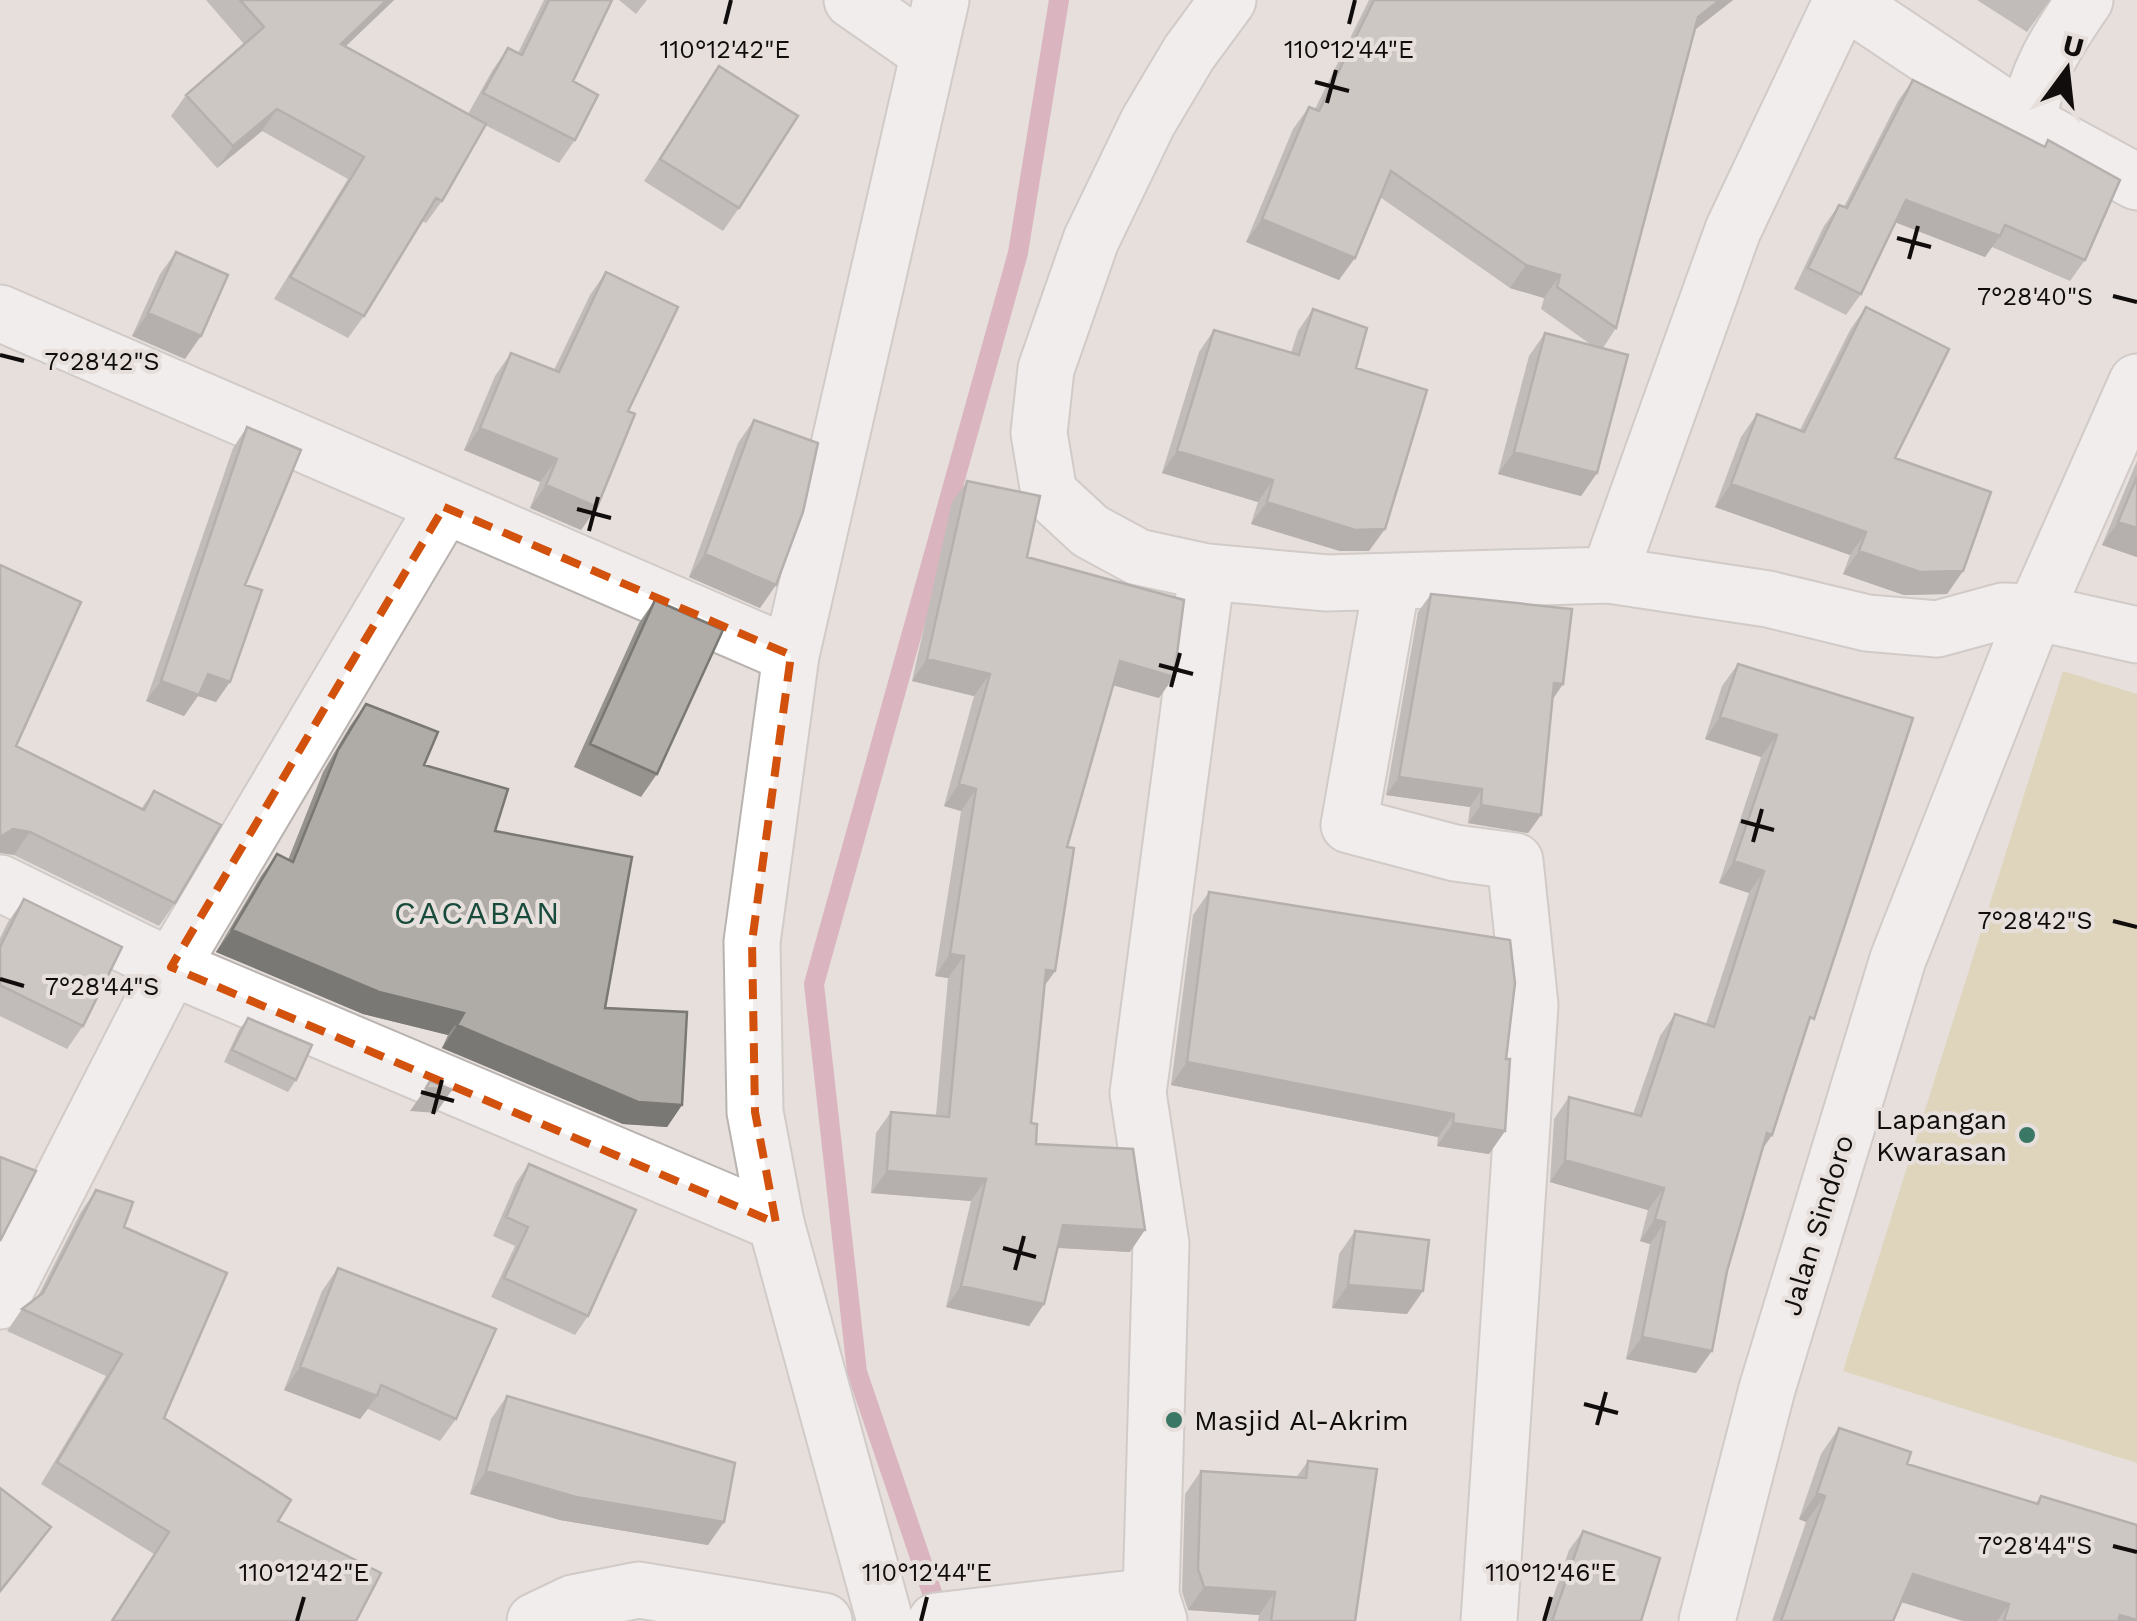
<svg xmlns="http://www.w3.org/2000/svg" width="2137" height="1621" font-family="'Work Sans',sans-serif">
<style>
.green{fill:#d7cb97}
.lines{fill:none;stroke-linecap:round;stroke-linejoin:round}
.stream{stroke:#cc849d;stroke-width:20}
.minor-casing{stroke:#b9b3b0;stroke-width:59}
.tertiary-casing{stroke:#b9b3b0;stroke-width:59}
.minor{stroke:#fff;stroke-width:55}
.tertiary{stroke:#fff;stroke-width:55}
.wall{fill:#96938f}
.shaded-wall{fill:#7a7874}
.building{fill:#afaba6;stroke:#7a7874;stroke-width:2.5}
.marked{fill:none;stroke:#d2510c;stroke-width:8;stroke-dasharray:20 12;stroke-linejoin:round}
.ticks{fill:none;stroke:#100d0c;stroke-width:4}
.poi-dot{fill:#3a7865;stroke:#e6dfdc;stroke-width:4}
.labels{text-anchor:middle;stroke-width:8;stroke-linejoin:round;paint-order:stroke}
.poi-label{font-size:28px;fill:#100d0c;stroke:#e6dfdc;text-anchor:end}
.street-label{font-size:28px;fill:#100d0c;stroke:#e6dfdc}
.quarter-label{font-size:32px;letter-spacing:2.5px;fill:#184b3c;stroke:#e6dfdc}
.ticks-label{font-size:25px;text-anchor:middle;fill:#100d0c;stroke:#e6dfdc;stroke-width:8;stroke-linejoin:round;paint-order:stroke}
</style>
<rect width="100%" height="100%" fill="#e6dfdc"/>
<path class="green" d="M2063,671L2137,694V1463L1843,1371Z"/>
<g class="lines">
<path class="stream" d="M940,1616L857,1372L814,984L1018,253L1059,0"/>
<g class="minor-casing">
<path id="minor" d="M852,0L928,53
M1228,0L1189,53L1148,122L1091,240L1046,369L1039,433L1049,493L1090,531L1138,557L1207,572L1327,583L1609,575L1768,599L1867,623L1937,629L2003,611L2035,612L2137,635
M1844,0L2028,123
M2085,0C2058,39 2034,75 2028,123L2137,182
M0,313L791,655
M1609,575L1733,230L1842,0
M1392,582L1349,825L1455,853L1515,861L1530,1005L1489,1621
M0,883L171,967L776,1223
M0,1301L171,967L444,507
M535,1621L573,1603L639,1590L824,1621
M936,1621L1151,1596
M1159,1621L1151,1596L1161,1244L1138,1093L1207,572
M1707,1621L1767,1389L1898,959L2035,612L2137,382"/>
</g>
<g class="tertiary-casing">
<path id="tertiary" d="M885,1621L776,1223L755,1112L752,942L791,655L941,0"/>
</g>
<use href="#minor" class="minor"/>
<use href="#tertiary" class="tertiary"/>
</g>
<path class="wall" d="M206,0H394L346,46L468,114L492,71L508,48L518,53L544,0H612L573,81L575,140L559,163L485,125L442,201L426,223L422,221L364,316L348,338L274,299L348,179L262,131L217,168L171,116L186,95L244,44Z
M619,0H647L636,14Z
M1369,0H1733L1694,30L1616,328L1603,348L1597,473L1581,496L1498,474L1529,356L1545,333L1593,346L1541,309L1544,298L1510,288L1380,197L1339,280L1246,242L1293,129L1309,107L1315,109Z
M1977,0H2050L2027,32Z
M719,66L739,208L723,231L644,181Z
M1913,80L2044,146L2048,140L2085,260L2070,281L1992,247L1985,257L1895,222L1861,294L1846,315L1794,289L1824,226L1839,205L1844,207L1898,101Z
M176,252L185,359L132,336L160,274Z
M606,272L628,411L597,507L581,530L530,508L540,482L464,450L495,376L511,353L554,370L590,295Z
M1866,307L1895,458L1963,571L1947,594L1904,595L1843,574L1850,555L1715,507L1741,437L1757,414L1800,430L1850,330Z
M1313,309L1356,368L1369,551H1340L1251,524L1258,502L1162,473L1199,352L1214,330L1291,353L1298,331Z
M754,420L760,608L689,577L738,443Z
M247,427L245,585L216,702L198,696L184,716L146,701L233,448Z
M2137,461V557L2102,545Z
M967,481L1027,557L1159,698L1113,685L1067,847L1055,971L1045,985L1031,1123L1036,1144L1130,1252L1057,1248L1044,1304L1029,1326L946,1307L971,1201L871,1193L876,1133L891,1112L936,1115L948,978L935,976L961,811L944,806L974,696L912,681L952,502Z
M1431,594L1552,700L1541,815L1528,833L1468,823L1470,807L1386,795L1418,612Z
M655,600L657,774L641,797L574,767L639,623Z
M1738,664L1913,718L1806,1031L1772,1135L1762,1149L1696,1373L1626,1359L1650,1244L1640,1241L1648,1210L1550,1182L1554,1119L1569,1097L1633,1114L1660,1036L1675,1014L1706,1024L1749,893L1719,883L1761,757L1705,739L1722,686Z
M366,704L424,765L495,831L605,1008L682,1105L667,1127L623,1124L442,1048L448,1035L363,1014L216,952L261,876L277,854L288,860L323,772L350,726Z
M16,746L141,809L154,791L175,903L159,926L14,855Z
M1209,892L1506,1059L1505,1131L1489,1154L1437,1146L1438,1137L1171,1085L1193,915Z
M24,899L83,1026L67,1049L0,1016V938L8,922Z
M248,1018L296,1080L288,1092L224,1062L239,1030Z
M529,1164L588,1316L575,1335L491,1297L515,1246L493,1236L516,1183Z
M96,1190L124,1227L164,1418L278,1521L356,1621H111L154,1554L41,1484L106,1376L7,1331L22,1309L37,1298L81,1212Z
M1355,1231L1407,1314L1332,1308L1339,1254Z
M338,1268L456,1419L440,1441L368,1409L360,1419L284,1390L322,1291Z
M507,1396L724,1522L708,1545L560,1520L470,1494L491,1419Z
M1839,1428L1907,1464L2036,1503L2041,1496L2137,1621H1963L1901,1602L1893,1621H1772L1806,1522L1799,1519L1821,1454Z
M1308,1461L1355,1621H1258L1259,1615L1188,1610L1182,1592L1185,1494L1201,1471L1296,1478Z
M1583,1531L1641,1621H1545L1569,1550Z"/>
<path class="shaded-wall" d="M387,0H394L326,65L341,44Z
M1720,0H1733L1682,40L1698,17Z
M277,109L262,131L217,168L233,146Z
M1906,200L2000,236L1985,257L1892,221Z
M1262,219L1355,258L1339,280L1246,242Z
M1526,265L1560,275L1544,298L1510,288Z
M148,313L201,336L185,359L132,336Z
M480,428L557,459L540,482L464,450Z
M1177,451L1273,480L1258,502L1162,473Z
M1514,452L1597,473L1581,496L1498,474Z
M1731,484L1866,532L1850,555L1715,507Z
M546,485L597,507L581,530L530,508Z
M1267,502L1385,529L1369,551H1340L1251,524Z
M2118,522L2137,528V557L2102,545Z
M1859,551L1963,571L1947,594L1904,595L1843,574Z
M705,554L776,585L760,608L689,577Z
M927,659L990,674L974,696L912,681Z
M1120,661L1174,677L1159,698L1105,683Z
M208,674L230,682L216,702L198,696L184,716L146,701L161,681Z
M1554,683L1563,684L1551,702Z
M1720,717L1777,735L1761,757L1705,739Z
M1399,777L1482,789L1470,807L1386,795Z
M959,784L976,789L961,811L944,806Z
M1481,805L1541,815L1528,833L1468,823Z
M13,829L30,832L14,855L0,853V837Z
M1734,861L1764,871L1749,893L1719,883Z
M232,930L464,1013L448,1035L363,1014L216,952Z
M950,954L964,956L948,978L935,976Z
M1046,970L1055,971L1039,993Z
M457,1025L682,1105L667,1127L623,1124L442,1048Z
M1187,1062L1454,1114L1438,1137L1171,1085Z
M426,1088L452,1090L436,1113L410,1111Z
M1453,1123L1505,1131L1489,1154L1437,1146Z
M1767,1133L1772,1135L1757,1157Z
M1565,1160L1664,1188L1648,1210L1550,1182Z
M887,1171L986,1179L971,1201L871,1193Z
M1655,1219L1665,1222L1650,1244L1640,1241Z
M1063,1225L1145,1230L1130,1252L1047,1247Z
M1348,1285L1423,1291L1407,1314L1332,1308Z
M961,1286L1044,1304L1029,1326L946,1307Z
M1642,1337L1712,1351L1696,1373L1626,1359Z
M300,1367L377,1396L360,1419L284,1390Z
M486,1471L724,1522L708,1545L560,1520L470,1494Z
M1817,1493L1825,1496L1806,1522L1799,1519Z
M51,1527L35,1549L0,1593V1591Z
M1913,1574L2009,1604L1997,1621H1963L1895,1600Z
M1204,1587L1275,1592L1259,1615L1188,1610Z
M2120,1615L2137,1620V1621H2116Z"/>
<path class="building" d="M240,0H387L341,44L486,124L442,201L436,198L364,316L290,277L364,157L277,109L233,146L186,95L264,27Z
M549,0H612L573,81L598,95L575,140L483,93L508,48L522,55Z
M1374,0H1720L1698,17L1616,328L1557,287L1560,275L1526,265L1391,171L1355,258L1262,219L1309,107L1319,111Z
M719,66L798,116L739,208L660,159Z
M1913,80L2045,147L2048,140L2120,180L2085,260L2005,225L2000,236L1906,200L1861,294L1808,268L1839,205L1847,208Z
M176,252L228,275L201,336L148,313Z
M606,272L678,307L628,411L635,414L597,507L546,485L557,459L480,428L511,353L559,372Z
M1866,307L1949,349L1895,458L1991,492L1963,571L1920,572L1859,551L1866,532L1731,484L1757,414L1804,432Z
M1313,309L1367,328L1356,368L1427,390L1385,529L1355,530L1267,502L1273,480L1177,451L1214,330L1299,355Z
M1545,333L1628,355L1597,473L1514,452Z
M754,420L818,443L803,512L776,585L705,554Z
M247,427L301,450L245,585L262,590L230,682L208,674L199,695L161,681Z
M2137,477V528L2118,522Z
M967,481L1040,496L1027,557L1184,600L1174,677L1120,661L1067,847L1074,848L1055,971L1046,970L1031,1123L1037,1124L1036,1144L1133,1149L1145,1230L1063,1225L1044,1304L961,1286L986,1179L887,1171L891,1112L949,1117L964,956L950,954L976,789L959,784L990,674L927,659Z
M0,565L81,602L16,746L144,810L154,791L221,825L175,903L30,832L13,829L0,837Z
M1431,594L1572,609L1563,684L1554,683L1541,815L1481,805L1482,789L1399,777Z
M655,600L723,630L657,774L590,744Z
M1738,664L1913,718L1814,1019L1810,1017L1772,1135L1767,1133L1727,1271L1712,1351L1642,1337L1665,1222L1655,1219L1664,1188L1565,1160L1569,1097L1641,1116L1675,1014L1714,1027L1764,871L1734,861L1777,735L1720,717Z
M366,704L438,732L424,765L508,789L495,831L632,857L605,1008L687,1012L682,1105L638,1102L457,1025L464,1013L379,992L232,930L277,854L293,862L338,750Z
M1209,892L1510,940L1515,983L1506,1059H1510L1505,1131L1453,1123L1454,1114L1187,1062Z
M24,899L122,947L83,1026L0,985V947Z
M248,1018L312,1045L296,1080L232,1050Z
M430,1081L452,1090L426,1088Z
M0,1157L36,1171L0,1241Z
M529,1164L636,1210L588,1316L504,1278L528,1227L506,1217Z
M96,1190L133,1202L124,1227L227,1273L164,1418L291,1500L278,1521L381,1573L356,1621H112L169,1532L57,1462L122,1354L22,1309L43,1293Z
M1355,1231L1429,1240L1423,1291L1348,1285Z
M338,1268L496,1329L456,1419L381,1385L377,1396L300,1367Z
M507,1396L735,1463L724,1522L576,1497L486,1471Z
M1839,1428L1911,1452L1907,1464L2038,1504L2041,1496L2137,1525V1620L2120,1615L2118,1621H2004L2009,1604L1913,1574L1893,1621H1781L1825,1496L1817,1493Z
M1308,1461L1377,1469L1355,1621H1271L1275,1592L1204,1587L1198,1569L1201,1471L1306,1478Z
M0,1488L51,1527L0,1591Z
M1583,1531L1660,1558L1641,1621H1552Z"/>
<path d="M0 0H2137V1621H0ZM444,507L791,655L752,942L755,1112L776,1223L171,967Z" fill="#e6dfdc" fill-opacity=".55" fill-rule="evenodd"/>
<path class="marked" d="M444,507L791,655L752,942L755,1112L776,1223L171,967Z"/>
<path class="ticks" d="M725,24L731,0M1349,24L1355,0M1315,82L1349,91M1327,103L1336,70M1897,238L1931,247M1909,259L1918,226M2113,296L2137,302M0,355L24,361M577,509L611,518M589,531L598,497M1159,665L1193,674M1171,687L1180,653M1741,821L1774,830M1753,842L1762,809M2113,921L2137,927M0,979L24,986M421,1092L454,1101M433,1114L442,1080M1003,1248L1036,1257M1015,1270L1024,1236M1584,1404L1618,1413M1597,1425L1606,1392M2113,1546L2137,1552M297,1621L304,1597M921,1621L927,1597M1544,1621L1551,1597"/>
<g class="poi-dot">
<circle cx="2027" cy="1135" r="10"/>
<circle cx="1174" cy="1420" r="10"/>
</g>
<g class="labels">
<g class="poi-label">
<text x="2007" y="1129">Lapangan<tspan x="2007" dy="32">Kwarasan</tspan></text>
<text x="1194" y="1430" text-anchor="start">Masjid Al-Akrim</text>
</g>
<g class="street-label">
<text transform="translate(1817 1225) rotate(-73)" y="10">Jalan Sindoro</text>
</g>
<g class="quarter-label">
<text x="478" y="924">CACABAN</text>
</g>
</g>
<g class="ticks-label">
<text x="725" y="58">110°12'42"E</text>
<text x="1349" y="58">110°12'44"E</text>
<text x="2035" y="305">7°28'40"S</text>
<text x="102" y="370">7°28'42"S</text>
<text x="2035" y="929">7°28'42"S</text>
<text x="102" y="995">7°28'44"S</text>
<text x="2035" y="1554">7°28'44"S</text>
<text x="304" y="1581">110°12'42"E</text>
<text x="927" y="1581">110°12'44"E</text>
<text x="1551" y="1581">110°12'46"E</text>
</g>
<g transform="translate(2067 70) rotate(15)" stroke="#e6dfdc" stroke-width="8" paint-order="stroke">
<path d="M0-8L18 38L0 25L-18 38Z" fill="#100d0c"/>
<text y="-15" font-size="28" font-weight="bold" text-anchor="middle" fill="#100d0c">U</text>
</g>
</svg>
